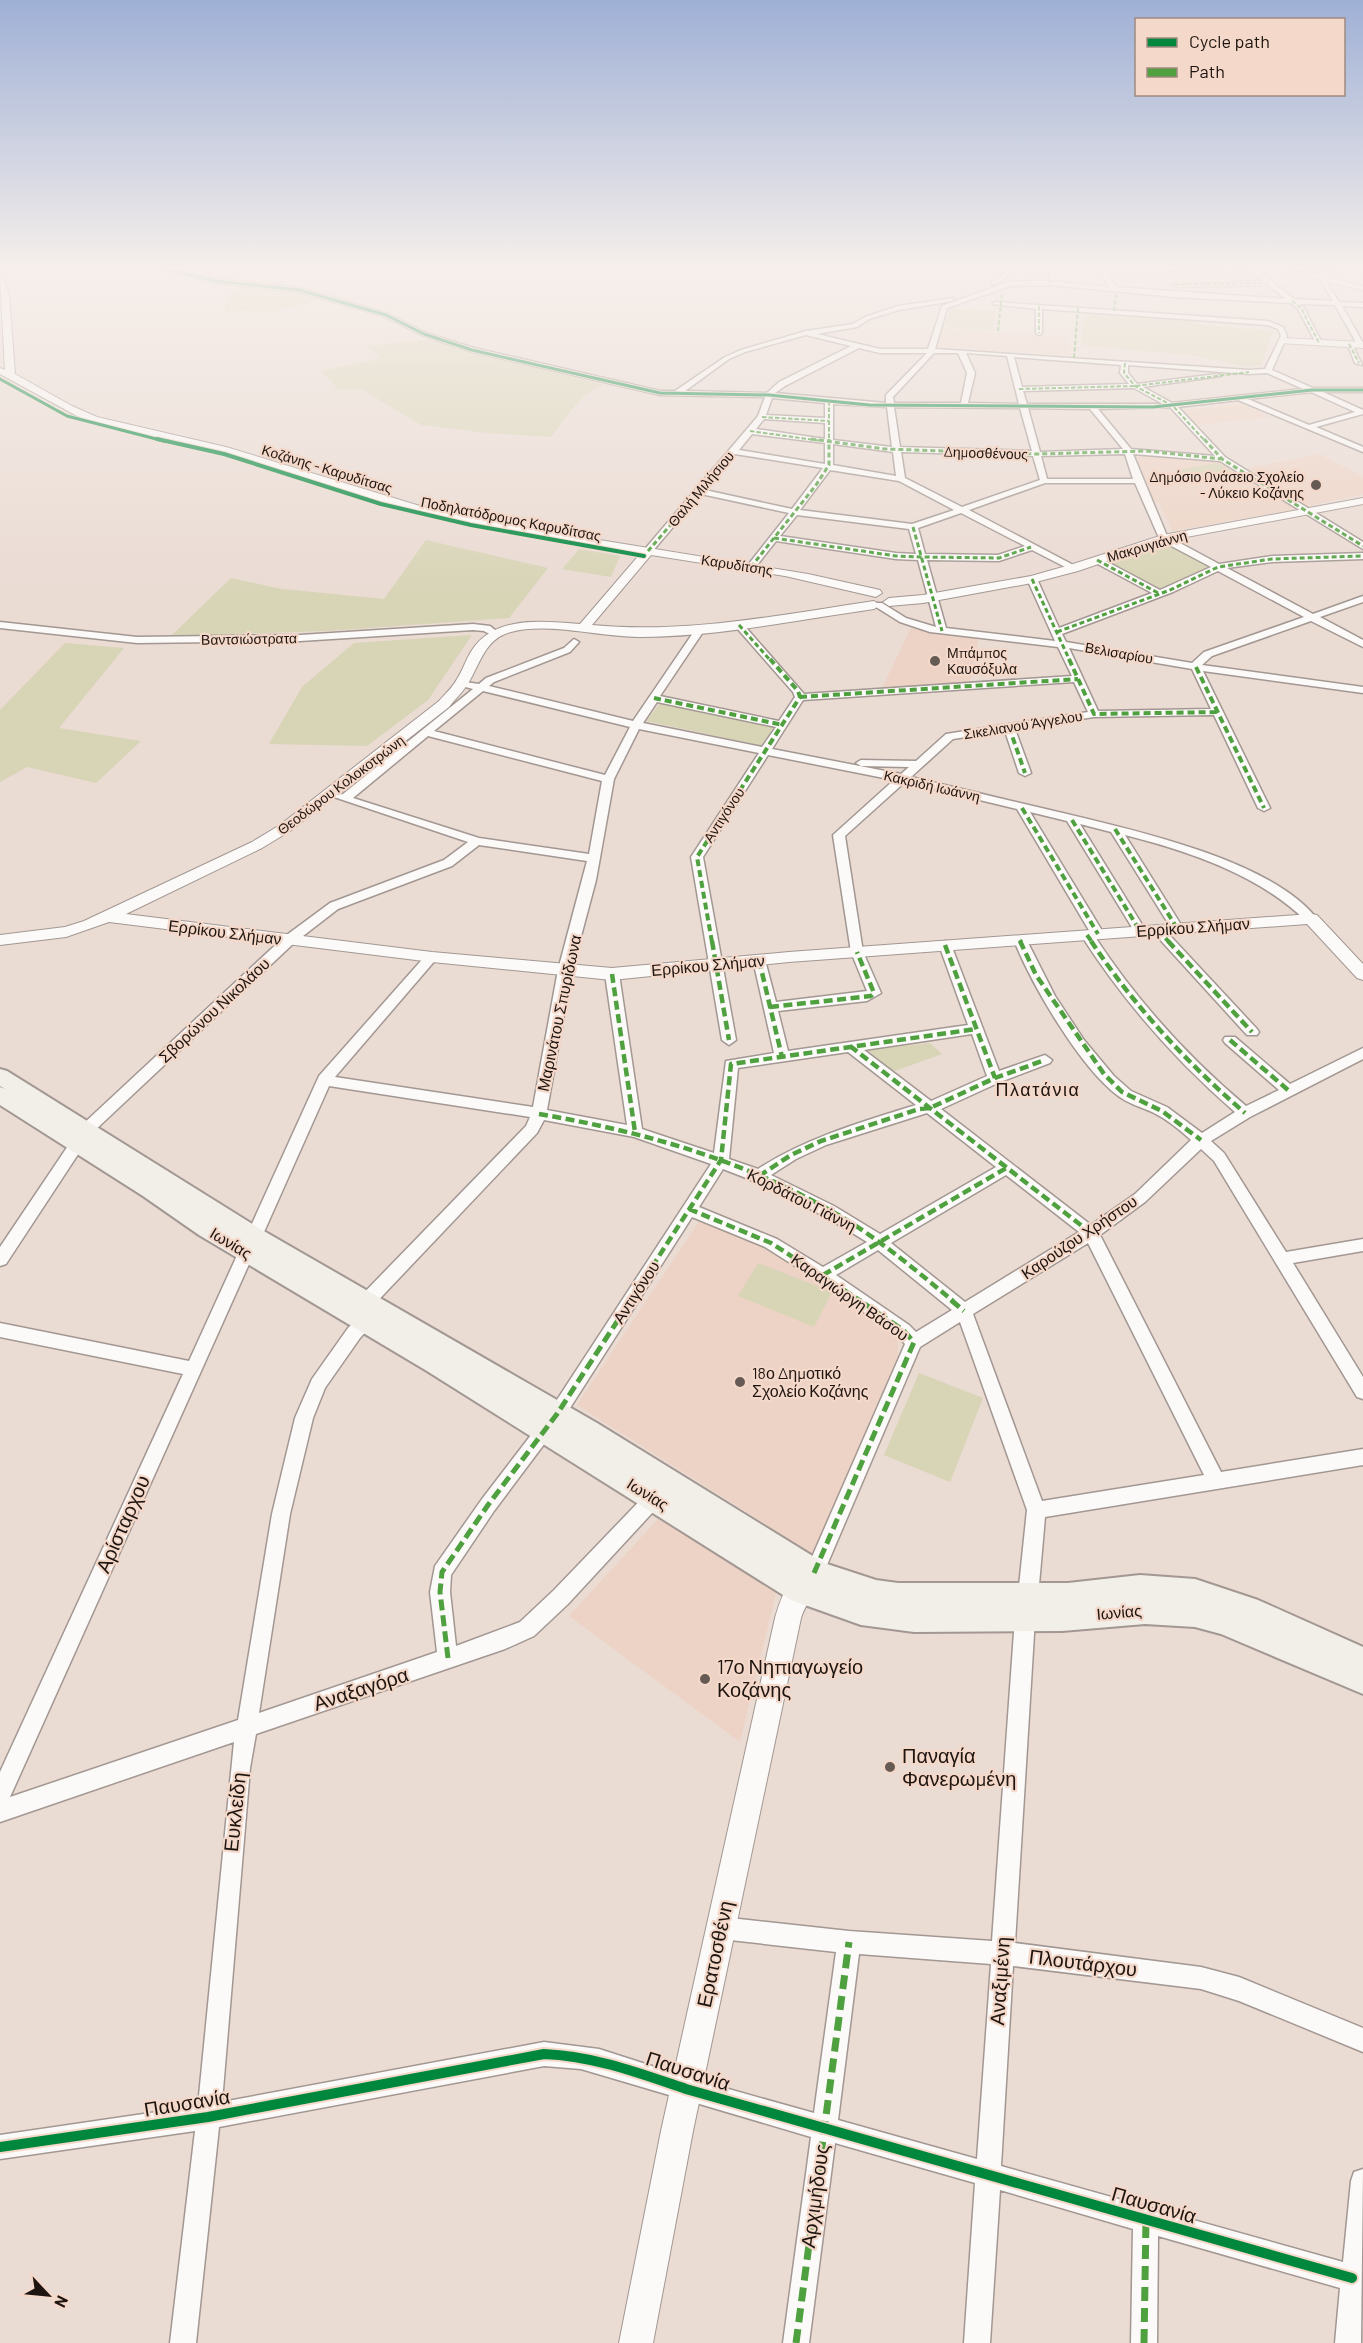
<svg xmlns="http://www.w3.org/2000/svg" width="1363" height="2343" font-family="Barlow,sans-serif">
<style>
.built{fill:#edd3c5}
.green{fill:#d8d4b6}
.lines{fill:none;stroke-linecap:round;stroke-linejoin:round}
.minor-casing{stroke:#a29792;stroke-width:3}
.tertiary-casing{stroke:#a29792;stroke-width:2}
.secondary-casing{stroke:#a29792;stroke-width:4}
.minor{fill:#fcfaf8;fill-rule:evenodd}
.tertiary{fill:#fcfaf8;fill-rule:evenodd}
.secondary{fill:#f2efe9;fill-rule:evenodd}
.quiet-far5{stroke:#4fa03f;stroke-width:2;stroke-dasharray:4.5 2;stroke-linecap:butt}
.quiet-far4{stroke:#4fa03f;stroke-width:3;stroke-dasharray:5 3;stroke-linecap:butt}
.quiet-far3{stroke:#4fa03f;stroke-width:4;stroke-dasharray:7 4;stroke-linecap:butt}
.quiet-far2{stroke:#4fa03f;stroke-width:4.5;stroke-dasharray:9 4.5;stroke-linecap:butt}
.quiet-far1{stroke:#4fa03f;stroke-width:5;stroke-dasharray:11 5;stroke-linecap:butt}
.quiet{stroke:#4fa03f;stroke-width:7;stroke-dasharray:14 7;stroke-linecap:butt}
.cycleway-far2-casing{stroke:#f4d8c9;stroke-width:4.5}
.cycleway-far1-casing{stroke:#f4d8c9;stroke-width:6}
.cycleway-casing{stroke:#f4d8c9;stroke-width:14}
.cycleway-far2{stroke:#00873e;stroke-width:3}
.cycleway-far1{stroke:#00873e;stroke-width:4}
.cycleway{stroke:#00873e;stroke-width:10}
.poi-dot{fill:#665a54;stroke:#f4d8c9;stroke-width:2}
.labels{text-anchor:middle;stroke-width:4.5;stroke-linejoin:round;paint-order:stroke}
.far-street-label{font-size:14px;fill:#1f1510;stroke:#f4d8c9}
.far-poi-label{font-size:14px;fill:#1f1510;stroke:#f4d8c9;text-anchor:end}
.street-label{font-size:16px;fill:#1f1510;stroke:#f4d8c9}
.poi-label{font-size:16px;fill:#1f1510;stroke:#f4d8c9;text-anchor:start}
.neighbourhood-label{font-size:18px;letter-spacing:1.5px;fill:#1f1510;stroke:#f4d8c9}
.near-street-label{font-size:20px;fill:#1f1510;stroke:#f4d8c9}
.near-poi-label{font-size:20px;fill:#1f1510;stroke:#f4d8c9;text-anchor:start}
</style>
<rect width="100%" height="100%" fill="#eadbd3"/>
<path class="built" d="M1110,267H1161L1167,277L1115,275Z
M940,329L1068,337V355L962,349L936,350Z
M1242,404L1272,417L1196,425L1183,410Z
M1133,453L1222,460L1296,509L1172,531L1159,503L1153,502Z
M1320,454L1363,477V494L1304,507L1243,469Z
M911,628L942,635L978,639L970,683L882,688Z
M700,1220L769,1249L898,1335V1359L814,1555L577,1405Z
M658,1519L777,1589L740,1742L569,1616Z"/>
<path class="green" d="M239,285L293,291L323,300L271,312L244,310L224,313L228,296Z
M949,308L996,311L993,330L945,327Z
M1085,310L1195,318L1196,324L1273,331L1261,365L1248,367L1199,356L1081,345Z
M433,339L604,385C582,390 565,420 551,437L488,433L421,425L361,389H338L321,371L381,358L366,346Z
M1218,463L1235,474L1193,481L1176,470Z
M426,540L548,568L509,618L326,631L171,636L231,578L282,589L384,599Z
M1168,544L1211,567L1160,591L1110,564Z
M579,549L620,556L611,577L562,569Z
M472,635L428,700L367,746L269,744L302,687L354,643Z
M65,643L124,648L59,728L141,741L96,783L27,767L0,782V710Z
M661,702L776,726L763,746L646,721Z
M930,1043L942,1054L892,1072L868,1050Z
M758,1263L832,1292L814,1327L738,1296Z
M919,1373L983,1398L950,1482L884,1455Z"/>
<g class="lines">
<g class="minor-casing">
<path id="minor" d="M155,267H166L215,279L299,288L388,314L426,333L474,348L660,391H675L725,357L741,350L806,331L853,324L865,317L898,306L954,298L952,301L899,310L869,319L857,327L817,334L880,349H928L942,306L1009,282L1050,281L1109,287L1097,267H1103L1116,287L1286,299L1268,285L1174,287L1171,285L1264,281L1251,271L1168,273L1165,271L1254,267L1294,299L1333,301L1320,279L1323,277L1339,302L1363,303V307L1342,306L1363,343L1360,346L1357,344L1335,305L1299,304L1304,308L1322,343L1319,345L1316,343L1298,309L1291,303L1175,297L1050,285L1010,286L947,308L935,349L1249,370L1265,369L1281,336L1278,329L1267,325L1042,309V333L1039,335L1036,333V309L992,304L995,302L1268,321L1283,327L1287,336L1272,370L1313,388H1363V392H1323L1363,410V414L1316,427L1363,447V452L1238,400L1178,407L1225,457L1363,542V549L1220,461L1133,454L1167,536L1219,564L1272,556L1363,553V559L1272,562L1227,568L1313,614L1363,596V602L1320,617L1363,640V647L1311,621L1212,656L1202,665L1363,687V693L1203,671L1270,808L1264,811L1258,808L1214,715L1094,717L1015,729L1031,773L1025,776L1019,773L1005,731L953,739L911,777C959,788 1006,800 1054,811C1125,828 1272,859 1317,919L1315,922H1307C1260,875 1188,851 1125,835L1183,928L1181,931H1173L1111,832L1080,824L1146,931L1144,934H1136L1067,821L1030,812L1104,934L1102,937H1095C1137,1001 1188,1057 1246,1106L1279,1090L1225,1043L1223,1040L1225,1037H1235L1290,1084L1363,1048V1059L1250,1117L1211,1141L1224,1153L1286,1252L1363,1239V1251L1293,1263L1363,1377V1399L1357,1397L1214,1161L1201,1149L1145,1202L1100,1235L1221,1472L1363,1449V1465L1045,1517L1038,1596L1035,1603L1028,1605L1021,1603L1018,1596L1027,1510L960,1322L920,1347L821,1579L814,1582L807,1579L805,1573L905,1344L897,1335L817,1280L765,1247L692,1217L563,1419L494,1511L451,1575L450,1592L456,1646L520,1622L554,1590L653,1487L659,1485L665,1487L668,1493L665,1499L568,1604L534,1636L505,1649L256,1734L250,1768L222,2102L544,2042L599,2049L686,2077L814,2113L836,1952L721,1939L713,1936L710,1928L713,1920L721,1917L849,1931L992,1941L1015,1618L1018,1611L1025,1609L1032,1611L1035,1618L1015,1943L1201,1967L1239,1977L1363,2028V2052L1239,2001L1201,1989L1013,1966L1001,2166L1343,2262L1351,2181L1354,2172L1363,2169L1361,2343H1335L1340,2288L1158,2236L1157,2343H1131L1133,2229L1000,2190L990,2343H964L975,2183L835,2143L809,2343H783L811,2137L581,2069L544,2066L219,2127L196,2343H170L195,2131L0,2159V2135L198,2106L234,1742L0,1822V1772L183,1374L0,1337V1323L189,1361L240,1249L246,1247L252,1249L254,1253L10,1797L238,1720L272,1514L295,1418L312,1379L348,1328L365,1312H355L353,1307L355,1302L526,1126L530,1117L329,1086L260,1241L254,1243L248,1241L246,1237L319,1076L427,954H437L438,957L335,1077L533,1107L558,970L587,861L479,845L452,866L338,909L294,943L92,1133L6,1264L0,1266V1247L82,1125L284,937L330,903L444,860L468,842L334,797L336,795L343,794L473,689L458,685V681L479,684L486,678L564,648L574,639L579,642L570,652L494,682L489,686L633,721L697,627L700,626L705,629L660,696L779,721L795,697L793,692L736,627L734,625L739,622L742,623L804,694L1072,676L1058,647L930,632L900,622L876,607V603H882L906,618L936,627L918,560L896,559L776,541L754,569H748V565L789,513L701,494L651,553H645V549L758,416L765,397L660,395L470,351L422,335L384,316L299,292L215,283ZM806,335L851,346L779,382L767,393L685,391L729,359L745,352ZM859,348L880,353H927L886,395V403L775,393L785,386ZM934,353H958L967,373L961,403H894L893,397ZM966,353L1007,356L1019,404L968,403L975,373ZM1014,357L1121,365L1120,373L1129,384L1022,387ZM1128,365L1249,374L1267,373L1303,389L1172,403L1143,387L1221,376L1217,374L1137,384L1128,373ZM1134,388L1163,404H1027L1023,391ZM1311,392L1355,412L1309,425L1248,399ZM772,398L825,403V418L766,415ZM833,404L887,407L892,447L833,440ZM894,407L1020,408L1032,451L900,447ZM1170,407L1215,456L1131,449L1098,409ZM1028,408L1090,409L1123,449L1040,452ZM764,419L825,423V439L756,429ZM752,434L825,443V464L739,450ZM833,444L893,452L896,476L833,465ZM901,452L1033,456L1040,480L962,507L905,478ZM735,454L823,468L792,509L705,490ZM1125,454L1133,479H1047L1041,456ZM830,470L899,481L954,510L912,524L800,510ZM1045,483H1135L1160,540L1211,567L1160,590L1100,558H1094V562L1152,593L1059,628L1037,579L1029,577L1027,579L1055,641L946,628L927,560L999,561L1032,550L1071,570L1079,568L969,510ZM961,513L1025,546L998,555L925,554L918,528ZM797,515L909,529L916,554L896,553L780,536ZM1218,571L1304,617L1204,652L1192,663L1066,642L1062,634L1173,592ZM1069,648L1192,669L1211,709L1098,711ZM1074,682L1088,712L946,734L916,761L861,760L856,763L861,766L909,767L901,774L772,749L803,700ZM483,691L630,727L605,775L434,731ZM657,702L776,727L762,747L643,723ZM639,729L759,753L691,857L722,1040L729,1045L736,1040L703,857L768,755L894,780L833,835L851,952L867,991L776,1002L765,960L759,956L754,957L753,960L774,1053L726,1061L714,1153L642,1129L619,974L612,970L605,974L627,1125L547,1110L572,970L596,880L614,779ZM428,736L602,781L589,854L479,838L353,798ZM905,782L1017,809L1090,932H1083L1081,935C1124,1002 1175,1060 1235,1112L1202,1133L1167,1107L1131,1091L1114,1076L1084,1040L1055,996L1025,937H1015L1014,940C1031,984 1080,1067 1117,1095C1128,1104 1142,1107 1154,1113C1168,1120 1180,1130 1191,1140L1135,1194L1091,1225L941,1109L1000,1082L1050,1063L1052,1060L1045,1055L999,1071L950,942L945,941L939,945L968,1025L788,1051L778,1011L867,1001L881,993L863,952L845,836ZM972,1034L987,1076L931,1101L864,1050ZM848,1052L916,1105C861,1122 806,1138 758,1169L729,1159L738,1068ZM927,1113L996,1167L880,1234L834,1206L771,1175L796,1159L826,1145ZM544,1120L634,1137L711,1164L551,1409L482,1499L435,1566L430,1592L437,1652L259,1713L290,1514L313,1418L325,1388L360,1338L380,1316L378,1311H368L537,1133ZM723,1169C774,1188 821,1213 867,1242L823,1267L777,1239L699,1207ZM1006,1175L1079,1232L965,1302L891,1243ZM1088,1243L1204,1475L1042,1501L973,1314ZM878,1250L952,1310L916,1332L909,1325L836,1275ZM859,1954L991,1964L977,2159L838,2120Z
M1014,267H1021L996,284H992V282Z
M1333,267H1362L1292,274L1289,272Z
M1347,343L1352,344L1362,365L1355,363Z
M0,622L137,637L300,635L473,624L490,626L500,634L495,637L484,631L473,630L300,641L137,643L0,628Z
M1158,926L1162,927L1257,1029L1259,1032L1257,1035H1247L1154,933L1152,930L1154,927Z"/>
</g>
<g class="tertiary-casing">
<path id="tertiary" d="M1266,267H1281L1363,286V290Z
M0,277L4,279L9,296L15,374L72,406L97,417L226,447L420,506L538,530L808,574L880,590L882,593L876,597L785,576L651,555L592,625C687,634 780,615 874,601L880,605L874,609C796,620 717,637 639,637C600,637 548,622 511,632C486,638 480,663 469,682C464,691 455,699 449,707L290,831L262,848L126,914L432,952L612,968L789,952L1311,914L1317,915L1363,964V980L1357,978L1307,924L789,962L612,980L432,962L109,922L66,937L0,945V935L65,927L84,921L252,842L280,825L439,701C445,694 453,687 457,679C463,670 466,659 472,650C495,615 543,621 580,624L640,554L445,518L385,503L218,451L105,426L77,416L0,374V368L5,370Z
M1282,338L1363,342V348L1279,343V339Z
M1363,498V504L1165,541L1078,571L1032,583L923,603L889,606L883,602L889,598L923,595L1031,576L1070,565L1163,535Z
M808,1570L817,1574L820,1582C815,1595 805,1604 801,1618L693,2131L653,2343H619L661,2131L775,1618C781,1598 787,1578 808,1570Z"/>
</g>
<g class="secondary-casing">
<path id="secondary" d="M0,1069L7,1071L262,1230L597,1423L824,1563L876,1580L898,1583H1068L1140,1575L1195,1579L1258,1600L1363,1647V1694L1221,1634L1195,1627L1145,1624L1062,1631L914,1632L861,1625L791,1600L427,1371L199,1235L143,1196L0,1105V1087L5,1089L0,1086Z"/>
</g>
<use href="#minor" class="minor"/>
<use href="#tertiary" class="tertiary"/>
<use href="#secondary" class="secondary"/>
<path class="quiet-far5" d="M1046,267L1050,283
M1168,271L1253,269
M1292,272L1359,267
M1174,285L1268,283
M1292,301L1301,308L1319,343
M1039,306V333
M1114,311L1116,294
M998,331L1002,293
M1349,344L1359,363
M1074,358L1078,308
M1125,363L1124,373L1135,386L1173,406L1205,441
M1019,389L1135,386L1249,372
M829,401V441
M762,417L829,421
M750,431L822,441"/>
<path class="quiet-far4" d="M811,439L885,449L1037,454L1146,451L1222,459
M1204,439L1222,459L1363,546
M913,527L942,631
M774,538L896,556L921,557L999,558L1031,547
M648,551L700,491
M1097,560L1160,594
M751,567L816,485L829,465V439
M1032,579L1070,661
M739,625L771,661
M1057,632L1170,590L1218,567L1272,559L1363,556"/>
<path class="quiet-far3" d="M1069,659L1094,714L1218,712
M1196,667L1264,808
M800,697L1078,679
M654,698L783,725
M1009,727L1025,773
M1022,808L1098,934
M1072,820L1140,931
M1115,829L1177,928
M1158,930L1169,942
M1087,935L1092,942
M1020,940L1021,942
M712,942L697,857L800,697L798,691L770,659"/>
<path class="quiet-far2" d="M712,941L729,1040
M1020,941L1036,975L1104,1074L1122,1092L1162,1111L1201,1140
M1091,941C1134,1006 1186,1062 1245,1113
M1168,941L1252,1032
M945,945L995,1078
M759,960L782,1057
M612,974L635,1132
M770,1007L871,996L874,993L857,952
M1230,1040L1288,1090
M850,1046L1091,1233
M539,1114C645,1132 747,1161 840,1216C880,1240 917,1271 953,1301
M759,1176L791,1155L821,1141L919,1109L930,1108L995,1078L1045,1060
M689,1209L771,1243L861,1301
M823,1275L1008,1167
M630,1301L721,1160L731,1064L976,1029"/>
<path class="quiet-far1" d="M951,1300L964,1311
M814,1573L914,1342L903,1330L859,1300
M448,1658L440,1592L442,1572L488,1505L557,1414L631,1300"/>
<path class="quiet" d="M796,2343L849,1942
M1144,2343L1146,2219"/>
<g class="cycleway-far2-casing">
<path id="cycleway-far2" d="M158,267L215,281L299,290L386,315L424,334L472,350L660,393L769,395L869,405L1153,407L1312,390H1363
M0,379L67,416L164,441"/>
</g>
<g class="cycleway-far1-casing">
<path id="cycleway-far1" d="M157,439L224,454L381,504L471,525L644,556"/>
</g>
<g class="cycleway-casing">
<path id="cycleway" d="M0,2147L208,2117L544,2054C594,2056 639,2073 686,2089L1352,2278"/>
</g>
<use href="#cycleway-far2" class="cycleway-far2"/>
<use href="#cycleway-far1" class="cycleway-far1"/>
<use href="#cycleway" class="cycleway"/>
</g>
<linearGradient id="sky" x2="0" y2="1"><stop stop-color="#9fb0d6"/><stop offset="0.45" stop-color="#f6efeb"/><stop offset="1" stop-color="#f6efeb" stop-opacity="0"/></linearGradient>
<rect width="1363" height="595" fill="url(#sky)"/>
<g class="poi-dot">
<circle cx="1316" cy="485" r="6"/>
<circle cx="935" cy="661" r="6"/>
<circle cx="740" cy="1382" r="6"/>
<circle cx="705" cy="1679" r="6"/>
<circle cx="890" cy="1767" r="6"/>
</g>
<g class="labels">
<g class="far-street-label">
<text transform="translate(986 453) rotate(2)" y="5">Δημοσθένους</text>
<text transform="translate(327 469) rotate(17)" y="5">Κοζάνης - Καρυδίτσας</text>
<text transform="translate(701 489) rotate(-50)" y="5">Θαλή Μιλήσιου</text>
<text transform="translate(511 519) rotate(11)" y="5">Ποδηλατόδρομος Καρυδίτσας</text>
<text transform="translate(1147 546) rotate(-16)" y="5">Μακρυγιάννη</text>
<text transform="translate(737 565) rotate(9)" y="5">Καρυδίτσης</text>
<text transform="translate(249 639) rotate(-1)" y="5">Βαντσιώστρατα</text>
<text transform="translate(1119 653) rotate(10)" y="5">Βελισαρίου</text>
<text transform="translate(1023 725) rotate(-9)" y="5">Σικελιανού Άγγελου</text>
<text transform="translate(341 785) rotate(-37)" y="5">Θεοδώρου Κολοκοτρώνη</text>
<text transform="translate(932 786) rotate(13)" y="5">Κακριδή Ιωάννη</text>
<text transform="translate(724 815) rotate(-57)" y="5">Αντιγόνου</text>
</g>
<g class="far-poi-label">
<text x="1304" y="482">Δημόσιο Ωνάσειο Σχολείο<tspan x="1304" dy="16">- Λύκειο Κοζάνης</tspan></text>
<text x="947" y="658" text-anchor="start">Μπάμπος<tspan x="947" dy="16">Καυσόξυλα</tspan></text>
</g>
<g class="street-label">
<text transform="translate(1193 927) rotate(-4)" y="6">Ερρίκου Σλήμαν</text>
<text transform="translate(225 932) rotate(7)" y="6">Ερρίκου Σλήμαν</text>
<text transform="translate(708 965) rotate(-5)" y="6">Ερρίκου Σλήμαν</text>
<text transform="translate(214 1010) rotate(-43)" y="6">Σβορώνου Νικολάου</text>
<text transform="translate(559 1013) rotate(-78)" y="6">Μαρινάτου Σπυρίδωνα</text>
<text transform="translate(802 1200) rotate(27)" y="6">Κορδάτου Γιάννη</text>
<text transform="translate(1079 1237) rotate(-34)" y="6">Καρούζου Χρήστου</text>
<text transform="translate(231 1243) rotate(31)" y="6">Ιωνίας</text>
<text transform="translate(636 1292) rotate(-57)" y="6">Αντιγόνου</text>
<text transform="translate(850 1297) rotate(35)" y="6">Καραγιώργη Βάσου</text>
<text transform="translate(648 1494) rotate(32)" y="6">Ιωνίας</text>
<text transform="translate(1119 1612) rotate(-5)" y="6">Ιωνίας</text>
</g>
<g class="poi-label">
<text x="752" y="1379">18ο Δημοτικό<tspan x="752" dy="18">Σχολείο Κοζάνης</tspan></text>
</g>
<g class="neighbourhood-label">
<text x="1038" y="1096">Πλατάνια</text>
</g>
<g class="near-street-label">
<text transform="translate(123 1524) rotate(-66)" y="7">Αρίσταρχου</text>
<text transform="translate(361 1689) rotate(-18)" y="7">Αναξαγόρα</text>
<text transform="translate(235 1812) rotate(-84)" y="7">Ευκλείδη</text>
<text transform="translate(715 1954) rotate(-78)" y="7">Ερατοσθένη</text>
<text transform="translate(1083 1963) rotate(7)" y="7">Πλουτάρχου</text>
<text transform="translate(1000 1981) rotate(-86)" y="7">Αναξιμένη</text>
<text transform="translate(688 2071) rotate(18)" y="7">Παυσανία</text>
<text transform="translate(187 2103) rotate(-9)" y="7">Παυσανία</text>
<text transform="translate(815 2196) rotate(-82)" y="7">Αρχιμήδους</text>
<text transform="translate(1154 2205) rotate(16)" y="7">Παυσανία</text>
</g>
<g class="near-poi-label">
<text x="717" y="1674">17ο Νηπιαγωγείο<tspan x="717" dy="23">Κοζάνης</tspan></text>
<text x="902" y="1763">Παναγία<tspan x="902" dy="23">Φανερωμένη</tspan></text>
</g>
</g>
<rect x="1135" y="18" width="210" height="78" fill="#f4d8c9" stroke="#9f8a7f" stroke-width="1.5"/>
<rect x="1147" y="38" width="30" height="9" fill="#00873e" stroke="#9f8a7f" stroke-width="1.5"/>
<text x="1189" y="48" font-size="18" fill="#1f1510">Cycle path</text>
<rect x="1147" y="68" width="30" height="9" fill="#4fa03f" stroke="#9f8a7f" stroke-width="1.5"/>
<text x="1189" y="78" font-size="18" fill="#1f1510">Path</text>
<g transform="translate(48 2295) rotate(116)" stroke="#f4d8c9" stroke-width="4.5" paint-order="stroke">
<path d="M0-4.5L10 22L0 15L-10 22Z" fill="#1f1510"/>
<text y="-9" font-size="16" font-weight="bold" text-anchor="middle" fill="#1f1510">N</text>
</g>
</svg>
